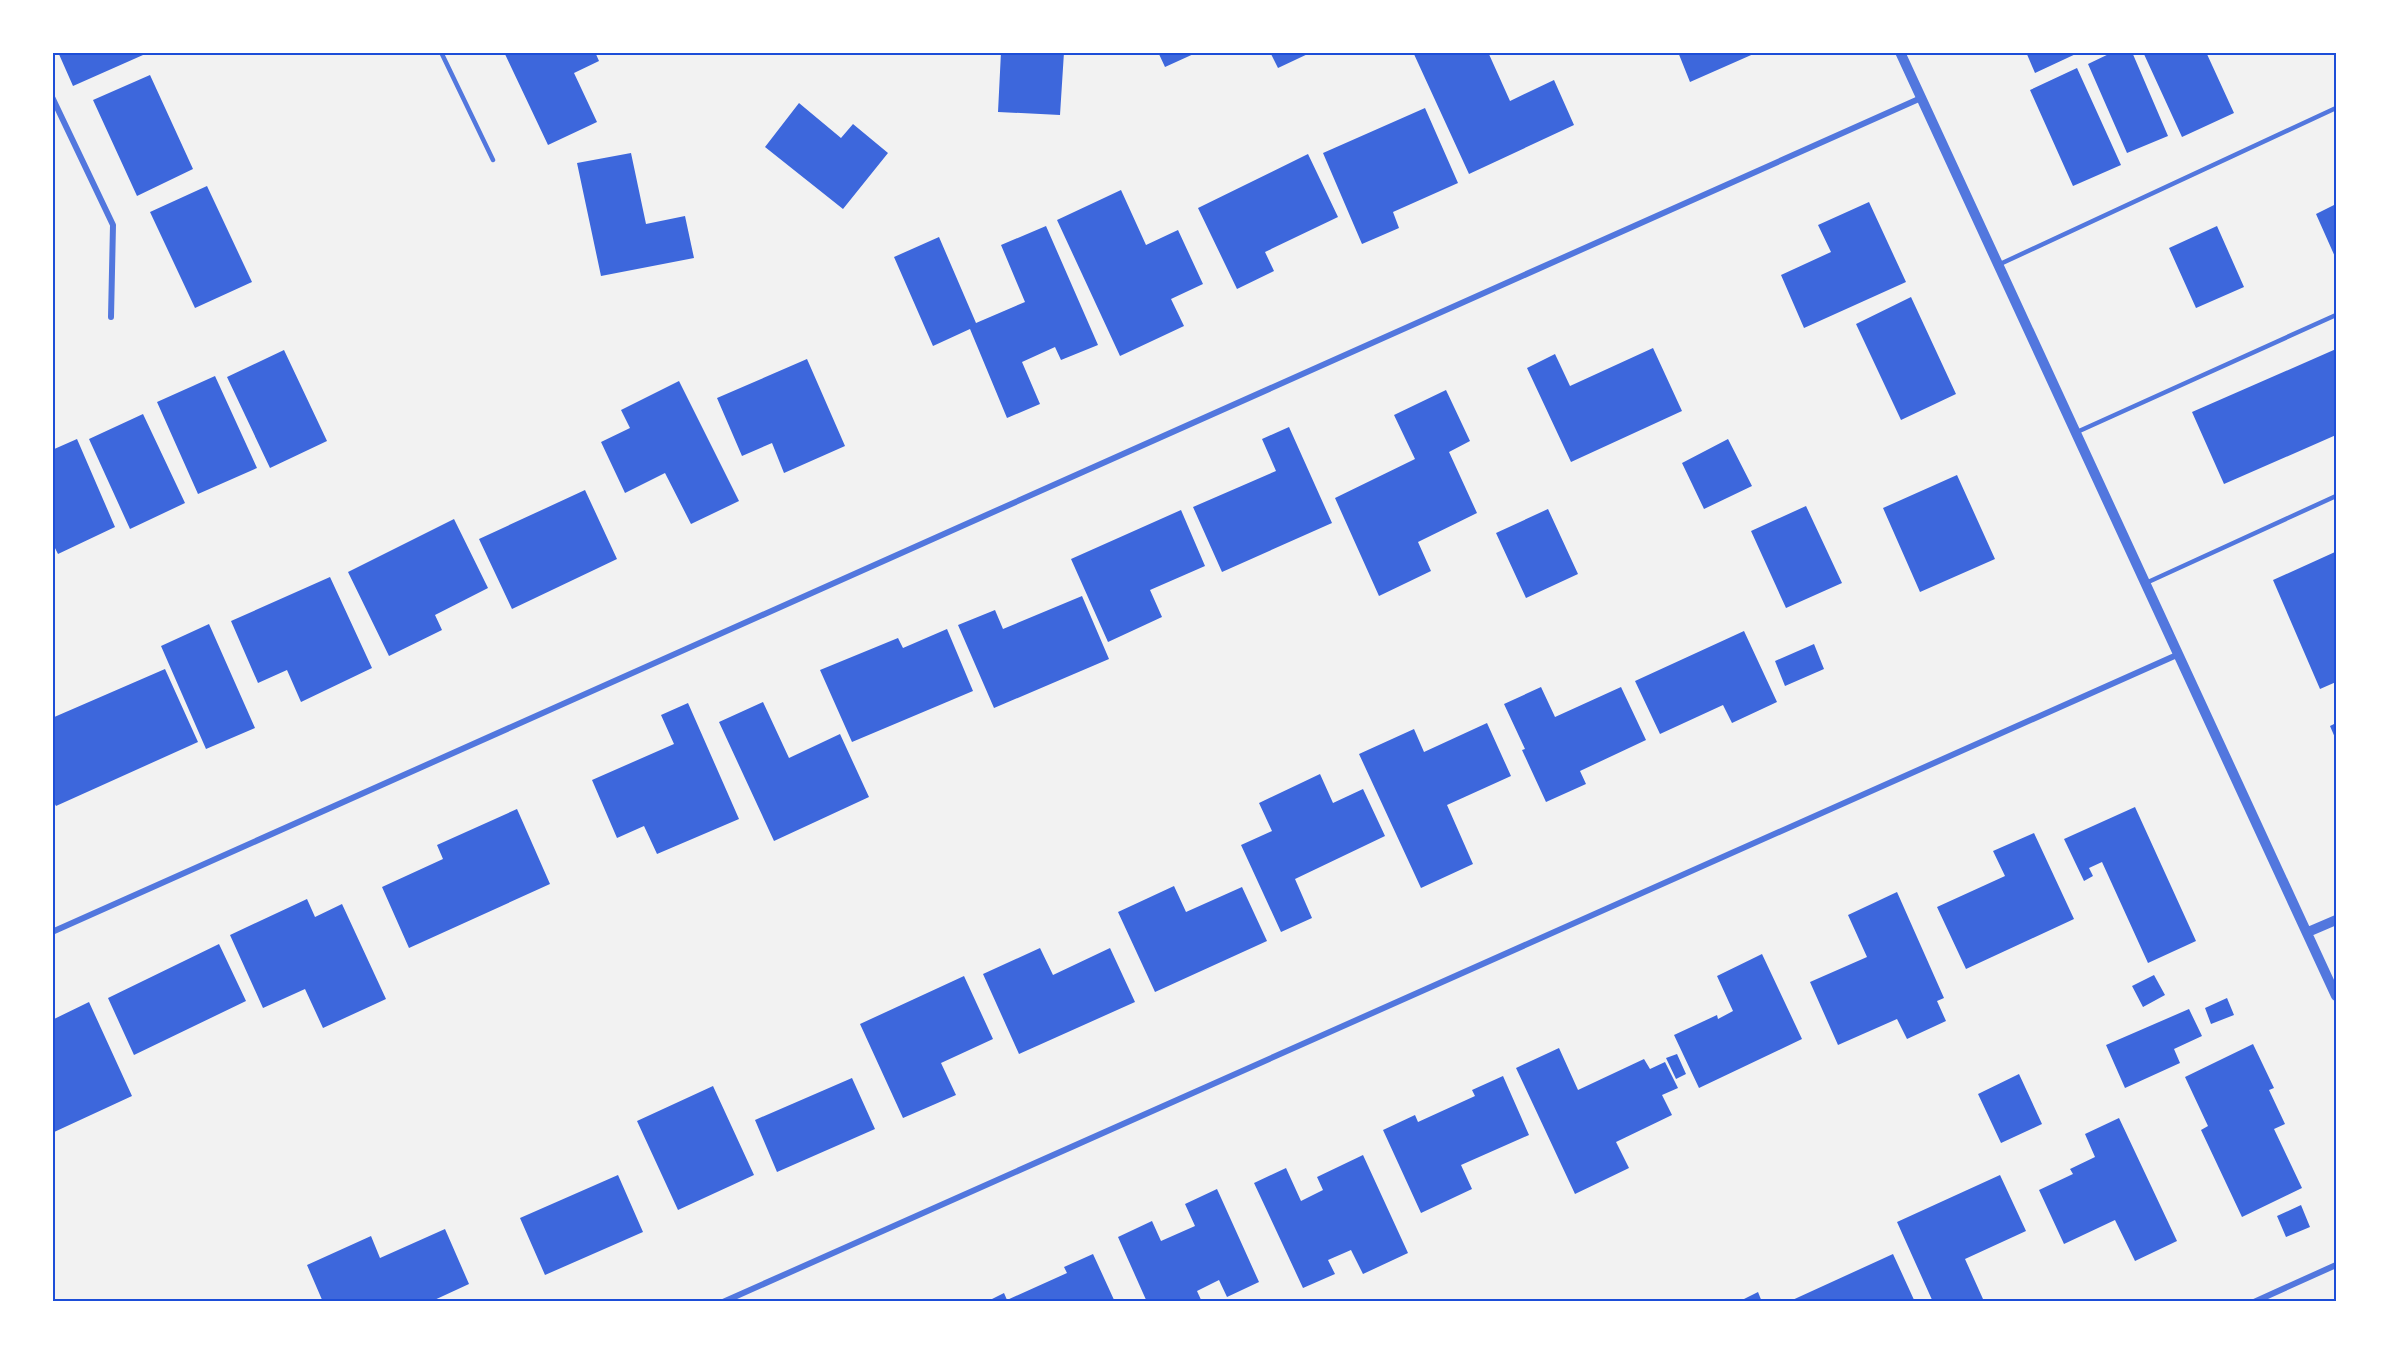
<svg xmlns="http://www.w3.org/2000/svg" width="2389" height="1354" font-family="'Crimson Pro',serif">
<style>
.building{fill:#3d67dc}
.lines{fill:none;stroke-linecap:round;stroke-linejoin:round}
.service{stroke:#5277de;stroke-width:4.5}
.minor{stroke:#5277de;stroke-width:6}
.tertiary{stroke:#5277de;stroke-width:10}
.neatline{fill:none;stroke:#1d4ed8;stroke-width:2}
</style>
<rect width="100%" height="100%" fill="#f2f2f2"/>
<path class="building" d="M58,52H142L143,55L73,86Z
M504,52H595L599,61L574,73L597,122L548,145Z
M1001,52H1064L1060,115L998,112Z
M1158,52H1198L1165,67Z
M1270,52H1312L1278,68Z
M1413,52H1488L1510,101L1554,80L1574,125L1469,174Z
M1678,52H1758L1690,82Z
M2026,52H2080L2035,73Z
M2113,52H2132L2168,136L2127,153L2088,64Z
M2143,52H2206L2234,113L2182,137Z
M2077,68L2121,165L2073,186L2030,90Z
M150,75L193,169L137,196L93,100Z
M799,103L841,138L853,124L888,153L843,209L765,147Z
M1425,108L1458,183L1393,212L1399,228L1362,244L1323,153Z
M631,153L646,224L685,216L694,258L601,276L577,163Z
M1308,154L1338,217L1265,252L1274,271L1237,289L1198,208Z
M207,186L252,282L195,308L150,212Z
M1121,190L1146,245L1178,230L1203,284L1171,299L1184,326L1120,356L1057,220Z
M1869,202L1906,282L1804,328L1781,275L1831,252L1818,225Z
M2336,204V259L2316,214Z
M1046,226L1098,345L1061,360L1055,347L1022,362L1040,404L1007,418L970,329L933,346L894,257L939,237L976,323L1025,302L1001,245Z
M2217,226L2244,287L2196,308L2169,248Z
M1911,297L1956,394L1901,420L1856,324Z
M1653,348L1682,411L1571,462L1527,368L1555,354L1570,386Z
M2336,349V435L2224,484L2192,412Z
M284,350L327,441L270,468L227,377Z
M807,359L845,446L784,473L772,443L742,456L717,398Z
M215,376L257,468L198,494L157,402Z
M679,381L739,501L691,524L665,473L625,493L601,442L630,428L621,410Z
M1446,390L1470,441L1449,452L1477,513L1418,542L1431,571L1379,596L1335,498L1415,459L1394,415Z
M143,414L185,503L130,529L89,439Z
M1289,427L1332,523L1222,572L1193,507L1276,471L1262,439Z
M77,439L115,527L58,554L52,542V450Z
M1728,439L1752,486L1704,509L1682,463Z
M1957,475L1995,559L1920,592L1883,508Z
M585,490L617,559L512,609L479,539Z
M1806,506L1842,583L1786,608L1751,531Z
M1548,509L1578,574L1526,598L1496,533Z
M1181,510L1205,566L1150,590L1162,617L1108,642L1071,559Z
M454,519L488,588L435,615L442,630L389,656L348,572Z
M2335,552L2336,682L2320,689L2273,580Z
M330,577L372,668L301,702L287,670L258,683L231,621Z
M1082,596L1109,659L994,708L958,625L995,610L1003,629Z
M209,624L255,728L206,749L161,646Z
M947,629L973,691L852,742L820,670L898,638L903,648Z
M1744,631L1777,702L1732,723L1723,705L1660,734L1635,681Z
M1814,644L1824,669L1785,686L1775,661Z
M165,669L198,742L56,806L52,799V718Z
M1541,687L1555,717L1621,687L1646,740L1580,771L1586,784L1546,802L1522,750L1525,749L1504,704Z
M763,702L789,758L840,734L869,797L774,841L719,722Z
M688,703L739,819L657,854L644,826L617,838L592,780L674,744L661,715Z
M1487,723L1511,776L1447,805L1473,864L1421,888L1359,754L1414,729L1424,752Z
M2336,723V740L2330,726Z
M1320,774L1333,803L1363,789L1385,836L1295,879L1312,918L1281,932L1241,845L1272,831L1259,803Z
M2135,807L2196,941L2148,963L2102,862L2089,868L2093,876L2084,881L2064,839Z
M517,809L550,884L409,948L382,887L443,859L437,845Z
M2034,833L2074,919L1966,969L1937,907L2005,876L1993,851Z
M1174,886L1186,912L1242,887L1267,941L1155,992L1118,912Z
M1897,892L1944,998L1937,1001L1946,1021L1907,1039L1897,1019L1838,1045L1810,982L1867,957L1848,915Z
M307,899L315,917L342,904L386,999L323,1028L305,989L263,1008L230,935Z
M219,944L246,1001L134,1055L108,998Z
M1040,948L1053,975L1110,948L1135,1002L1019,1054L983,974Z
M1762,954L1802,1039L1699,1088L1674,1035L1717,1015L1718,1019L1733,1011L1717,976Z
M2154,975L2165,995L2143,1007L2132,986Z
M964,976L993,1039L941,1063L956,1095L903,1118L860,1024Z
M2227,998L2234,1015L2211,1024L2205,1008Z
M89,1002L132,1096L52,1133V1020Z
M2189,1009L2202,1036L2174,1049L2180,1063L2125,1088L2106,1045Z
M2253,1044L2274,1088L2269,1090L2285,1124L2274,1129L2302,1188L2242,1217L2201,1130L2208,1126L2185,1077Z
M1559,1048L1578,1090L1644,1059L1650,1069L1665,1062L1678,1088L1662,1095L1672,1115L1616,1142L1629,1168L1575,1194L1516,1068Z
M1677,1054L1686,1074L1676,1079L1666,1058Z
M2019,1074L2042,1124L2001,1143L1978,1094Z
M1503,1076L1529,1135L1461,1165L1472,1189L1421,1213L1383,1130L1415,1115L1418,1122L1475,1096L1472,1090Z
M852,1078L875,1129L777,1172L755,1120Z
M713,1086L754,1175L678,1210L637,1121Z
M2119,1118L2177,1241L2135,1261L2115,1220L2064,1244L2039,1190L2073,1174L2070,1169L2095,1157L2085,1134Z
M1363,1155L1408,1253L1363,1274L1351,1250L1328,1260L1335,1274L1303,1288L1254,1183L1286,1168L1301,1201L1323,1190L1317,1177Z
M618,1175L643,1232L545,1275L520,1218Z
M2000,1175L2026,1231L1965,1259L1983,1299L1978,1302H1933L1897,1222Z
M1217,1189L1259,1282L1227,1297L1219,1280L1197,1291L1202,1302H1147L1118,1237L1152,1221L1161,1241L1195,1226L1185,1204Z
M2301,1205L2310,1227L2286,1237L2277,1216Z
M445,1229L469,1284L430,1302H323L307,1265L371,1236L380,1258Z
M1093,1254L1115,1302H986L1004,1293L1007,1300L1067,1273L1064,1267Z
M1893,1254L1915,1302H1788Z
M1758,1292L1762,1302H1738Z"/>
<g class="lines">
<path class="service" d="M441,52L493,160
M1998,265L2336,108
M2077,432L2336,315
M2146,583L2336,496"/>
<path class="minor" d="M52,97L113,225L111,317
M52,932L1921,98
M723,1302L2179,654
M2254,1302L2336,1265"/>
<path class="tertiary" d="M1900,52L2336,996
M2308,932L2336,920"/>
</g>
<rect width="2389" height="1354" fill="none" stroke="#ffffff" stroke-width="108"/>
<rect x="54" y="54" width="2281" height="1246" class="neatline"/>
</svg>
